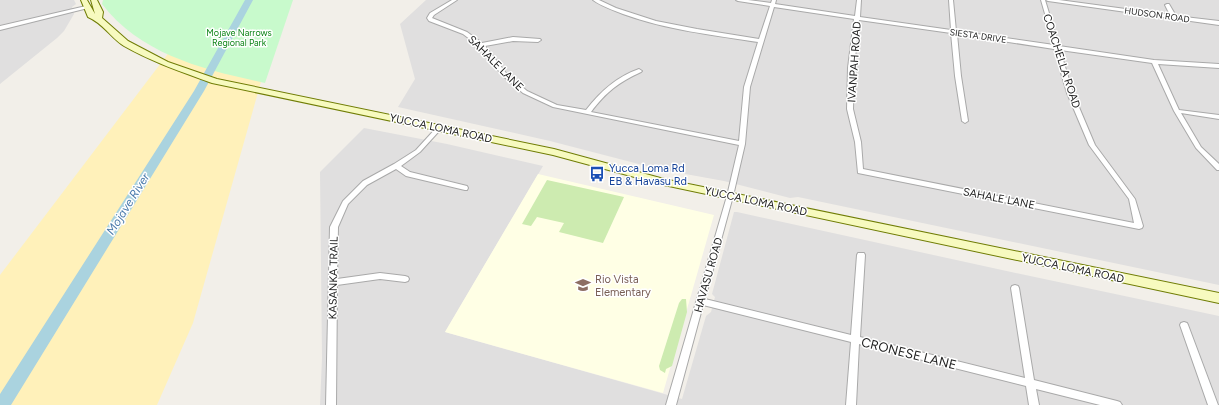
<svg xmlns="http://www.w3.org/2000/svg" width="1219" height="405" font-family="Figtree,sans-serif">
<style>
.residential{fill:#e0dfdf}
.education{fill:#ffffe5}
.grass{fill:#cdebb0}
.sand{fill:#fff1ba}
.park{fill:#c8facc}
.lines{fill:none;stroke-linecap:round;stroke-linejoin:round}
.river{fill:#aad3df;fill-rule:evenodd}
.street-casing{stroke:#a9a9a9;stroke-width:2}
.secondary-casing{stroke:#707d05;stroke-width:2}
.street{fill:#fff;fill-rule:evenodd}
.secondary{fill:#f7fabf;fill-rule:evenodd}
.labels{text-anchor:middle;stroke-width:3;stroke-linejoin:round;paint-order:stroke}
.far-street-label{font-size:9px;fill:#222;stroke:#fff}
.far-park-label{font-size:9px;fill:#0c8416;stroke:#fff}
.street-label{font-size:11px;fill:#222;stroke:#fff}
.transit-label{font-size:11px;fill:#164399;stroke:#fff;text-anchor:start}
.education-label{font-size:11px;fill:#785e54;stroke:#fff;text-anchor:start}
.water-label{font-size:12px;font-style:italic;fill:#4a7aab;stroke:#fff}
.near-street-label{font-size:13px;fill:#222;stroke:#fff}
</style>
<rect width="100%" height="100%" fill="#f2efe9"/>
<path class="residential" d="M0,0H74L76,4L72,7L74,14L64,31L57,38L0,84Z
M426,0H1219V285L798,197L790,198L724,181L658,169L550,141L398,107L415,79L400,24Z
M364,128L447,144L543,166L445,332L682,399L706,316L711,312L715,297L712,294L734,212H737L1002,270L1219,316V405H320L322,358L320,172Z"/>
<path class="education" d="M538,174L714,215L663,393L445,332Z"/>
<path class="grass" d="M547,180L624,197L603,243L559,232L564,223L537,217L531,226L522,224Z
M682,299H686L687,312L672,366L666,369L665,373L660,370L659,366L679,303Z"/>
<path class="sand" d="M196,0H284L193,323L157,405H0V275L167,55Z"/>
<path class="park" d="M103,0H293L265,83C205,70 141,55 102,4Z"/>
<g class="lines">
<path class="river" d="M245,0H253L204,91L11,405H0V394L194,91Z"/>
<g class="street-casing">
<path id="street" d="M452,0H457L434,15L432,18L467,32L482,43L513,37L540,39L541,40L538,42L513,41L485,46L506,73L527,91L557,105L586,110C600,92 616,77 639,69L642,71L641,72C619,82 606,92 591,112L739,141L744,87L758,42C713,35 667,30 623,14C613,10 601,6 593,0H599L616,8L656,21L697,29L759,39L770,6L738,1L736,0H748L771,3L772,0H776L775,4L855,16L857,0H861L860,17L951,30L949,0H953L956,31L1054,45L1041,0H1045L1059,46L1154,60L1219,64V68L1158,64L1179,110L1219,115V119L1181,113L1201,147L1219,164V170H1217L1196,148L1174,111L1152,63L1060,50L1073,93L1095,145L1135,199L1143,226L1142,228L1139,229L858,173L855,142L847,109L848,68L854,19L774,7L750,87L745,144L733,196L705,299L851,335L857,255L858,253H864L865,255L860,337L1025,378L1011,288L1012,286L1015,285L1018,286L1019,288L1034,380L1117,401L1120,402L1122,405H1100L1036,389L1039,405H1029L1026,386L859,344L856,405H846L851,342L703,305L676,405H666L727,196L739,145L553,107L523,93L502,75L479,46L463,34L429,21L427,18L430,13ZM859,20L951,33L955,76L962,121L965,123L968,121L961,76L957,34L1054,49L1067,93L1089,145L1129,199L1134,223L863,169L861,142L853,109L854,68Z
M1046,0H1059L1170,15L1165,5L1167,4H1169L1176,16L1219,21V25L1048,1Z
M86,6H88V8L0,30V26Z
M439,126L442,128L441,129L420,152L401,166L410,172L467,186L468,188L467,190H465L406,176L396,169L367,185L348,204L338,227L337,279L380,273L405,276L408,277L409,279L408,281L405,282L380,279L337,285L336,405H326L330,227L343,201L363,181L394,164L416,150L437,127Z
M1184,322L1187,323L1188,325L1218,405H1208L1180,325L1181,323Z"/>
</g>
<g class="secondary-casing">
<path id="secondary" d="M81,0H87L95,14L91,0H97L103,12L102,18L128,41L168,62L217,79L554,149L664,179L1219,293V303L664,185L553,155L212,83C182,72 152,62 124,46C111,38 103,23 88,17Z"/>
</g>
<use href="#street" class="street"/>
<use href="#secondary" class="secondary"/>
</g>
<defs>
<g id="bus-bare" transform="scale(1.2)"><path d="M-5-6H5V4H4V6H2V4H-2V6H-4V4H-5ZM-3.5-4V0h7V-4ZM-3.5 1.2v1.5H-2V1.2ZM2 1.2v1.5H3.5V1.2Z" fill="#1a4fb4" stroke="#fff" stroke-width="2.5" paint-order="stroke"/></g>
<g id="school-bare" transform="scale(1.2)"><path d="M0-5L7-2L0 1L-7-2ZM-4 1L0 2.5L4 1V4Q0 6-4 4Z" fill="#8d6e63" stroke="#fff" stroke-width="2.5" paint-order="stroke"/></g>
</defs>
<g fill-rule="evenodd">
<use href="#bus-bare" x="597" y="174"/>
<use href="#school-bare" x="583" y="285"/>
</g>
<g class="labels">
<g class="far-street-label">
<text transform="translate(1157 15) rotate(8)" y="3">HUDSON ROAD</text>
<text transform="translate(978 36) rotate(8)" y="3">SIESTA DRIVE</text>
</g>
<g class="far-park-label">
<text x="239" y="36">Mojave Narrows<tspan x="239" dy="10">Regional Park</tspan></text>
</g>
<g class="street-label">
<text transform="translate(1062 61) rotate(72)" y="4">COACHELLA ROAD</text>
<text transform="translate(854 62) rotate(-86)" y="4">IVANPAH ROAD</text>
<text transform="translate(496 63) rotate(45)" y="4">SAHALE LANE</text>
<text transform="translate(441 128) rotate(12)" y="4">YUCCA LOMA ROAD</text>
<text transform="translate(999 198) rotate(11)" y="4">SAHALE LANE</text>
<text transform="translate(756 201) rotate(12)" y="4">YUCCA LOMA ROAD</text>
<text transform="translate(1073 268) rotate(12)" y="4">YUCCA LOMA ROAD</text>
<text transform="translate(708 275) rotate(-74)" y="4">HAVASU ROAD</text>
<text transform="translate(333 278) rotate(-89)" y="4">KASANKA TRAIL</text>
</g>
<g class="transit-label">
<text x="609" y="172">Yucca Loma Rd<tspan x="609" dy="13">EB &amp; Havasu Rd</tspan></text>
</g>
<g class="education-label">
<text x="595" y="283">Rio Vista<tspan x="595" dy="13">Elementary</tspan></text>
</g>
<g class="water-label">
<text transform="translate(128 204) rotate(-58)" y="4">Mojave River</text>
</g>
<g class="near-street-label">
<text transform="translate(909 353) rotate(14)" y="5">CRONESE LANE</text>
</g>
</g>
</svg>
